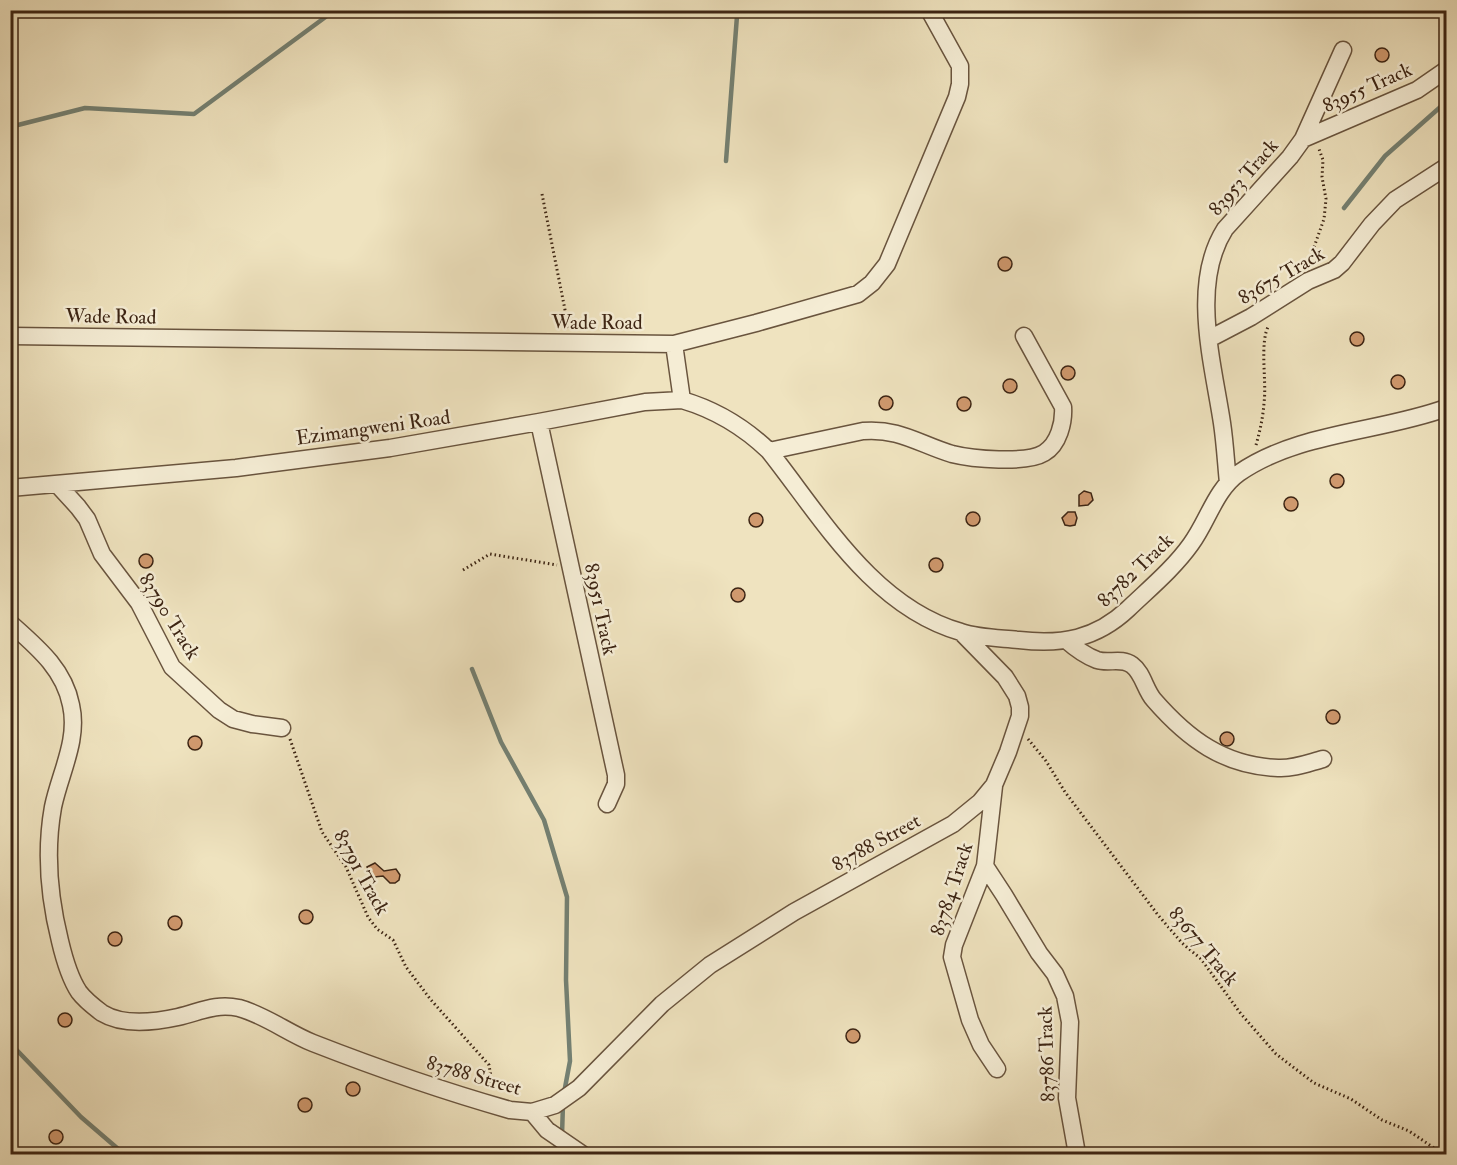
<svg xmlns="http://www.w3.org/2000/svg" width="1457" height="1165" font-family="'IM FELL Double Pica',serif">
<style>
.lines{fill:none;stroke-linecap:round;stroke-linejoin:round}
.stream{stroke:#748072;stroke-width:4.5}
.building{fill:#d0996e;stroke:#3c2413;stroke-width:1.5}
.minor-casing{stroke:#69543e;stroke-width:19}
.path{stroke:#3c2413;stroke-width:3;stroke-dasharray:1.5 3;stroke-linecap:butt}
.minor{stroke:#f5edd5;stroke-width:16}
.labels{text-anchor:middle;stroke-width:5;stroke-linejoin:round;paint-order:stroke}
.street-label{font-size:20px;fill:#3c2413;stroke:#f5edd5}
</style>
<rect width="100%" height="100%" fill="#efe3bf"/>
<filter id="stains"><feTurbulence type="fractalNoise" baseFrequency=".00333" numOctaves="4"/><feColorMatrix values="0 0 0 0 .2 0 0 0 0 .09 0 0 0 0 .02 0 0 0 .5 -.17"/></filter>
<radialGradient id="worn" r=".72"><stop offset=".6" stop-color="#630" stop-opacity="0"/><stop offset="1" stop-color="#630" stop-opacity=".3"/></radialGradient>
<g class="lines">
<path class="stream" d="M10,127L85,108L194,114L335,10
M726,161L737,16L736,10
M1344,208L1385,156L1446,102
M472,669L501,742L544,820L567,897L566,980L570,1061L564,1093
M10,1043L81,1117L124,1154
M562,1135L563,1104"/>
</g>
<path class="building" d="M1375 55a7 7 0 1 1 14 0a7 7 0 1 1-14 0Z
M998 264a7 7 0 1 1 14 0a7 7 0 1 1-14 0Z
M1350 339a7 7 0 1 1 14 0a7 7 0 1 1-14 0Z
M1061 373a7 7 0 1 1 14 0a7 7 0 1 1-14 0Z
M1391 382a7 7 0 1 1 14 0a7 7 0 1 1-14 0Z
M1003 386a7 7 0 1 1 14 0a7 7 0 1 1-14 0Z
M879 403a7 7 0 1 1 14 0a7 7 0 1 1-14 0Z
M957 404a7 7 0 1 1 14 0a7 7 0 1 1-14 0Z
M1330 481a7 7 0 1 1 14 0a7 7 0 1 1-14 0Z
M1084,491L1091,493L1093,500L1088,505L1079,506V495Z
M1284 504a7 7 0 1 1 14 0a7 7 0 1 1-14 0Z
M966 519a7 7 0 1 1 14 0a7 7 0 1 1-14 0Z
M1068,512H1075L1077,518L1075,525L1070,526L1065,525L1062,518Z
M749 520a7 7 0 1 1 14 0a7 7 0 1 1-14 0Z
M139 561a7 7 0 1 1 14 0a7 7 0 1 1-14 0Z
M929 565a7 7 0 1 1 14 0a7 7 0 1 1-14 0Z
M731 595a7 7 0 1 1 14 0a7 7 0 1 1-14 0Z
M1326 717a7 7 0 1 1 14 0a7 7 0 1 1-14 0Z
M1220 739a7 7 0 1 1 14 0a7 7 0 1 1-14 0Z
M188 743a7 7 0 1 1 14 0a7 7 0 1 1-14 0Z
M375,863L384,871L396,869L400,875L399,880L395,883H390L383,876L374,877L370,876L367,867Z
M299 917a7 7 0 1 1 14 0a7 7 0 1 1-14 0Z
M168 923a7 7 0 1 1 14 0a7 7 0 1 1-14 0Z
M108 939a7 7 0 1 1 14 0a7 7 0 1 1-14 0Z
M58 1020a7 7 0 1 1 14 0a7 7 0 1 1-14 0Z
M846 1036a7 7 0 1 1 14 0a7 7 0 1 1-14 0Z
M346 1089a7 7 0 1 1 14 0a7 7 0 1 1-14 0Z
M298 1105a7 7 0 1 1 14 0a7 7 0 1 1-14 0Z
M49 1137a7 7 0 1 1 14 0a7 7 0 1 1-14 0Z"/>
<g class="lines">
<g class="minor-casing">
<path id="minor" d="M1303,139L1417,90L1446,70
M10,336L674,344L756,323L858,294L872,283L887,264L957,97L960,84V66L929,10
M1209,339L1251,317L1308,281L1334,270L1342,263L1372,224L1395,200L1446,167
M682,400C716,410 744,427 769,451C822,518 873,607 961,632C979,638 1000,638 1019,640C1062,645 1096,639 1128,609C1150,588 1174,568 1191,544C1208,521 1215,490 1239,473C1298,432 1381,432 1446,408
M539,422L616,775V784L607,804
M769,451L863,431C899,428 919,444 952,454C972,459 1026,464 1044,453C1059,444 1064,422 1063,407L1024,336
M1228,483C1226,463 1225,443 1222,423C1213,363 1190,284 1225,229L1290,157L1303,139L1343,50
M57,484L78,507L87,519L102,554L139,603L172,667L219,710L233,719L252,724L282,728
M10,488L236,468L390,448L539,422L645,402L682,400L674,344
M10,623C37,647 64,669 71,705C79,740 60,773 53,807C45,852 49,897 60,941C64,958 69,977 79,992C85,1000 94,1007 102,1013C123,1026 155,1022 178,1017C200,1012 215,1003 239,1008C265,1015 288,1033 313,1043C377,1068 443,1091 510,1110L532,1112L555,1105L579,1088L662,1004L710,965L794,912L953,824L980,802L994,785L1008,752L1020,716V707L1017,696L1005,677L962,633
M1066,640C1075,648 1086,656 1097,660C1109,664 1121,657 1132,665C1143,673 1145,690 1154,700C1188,739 1224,766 1278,768C1293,769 1308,763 1323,759
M994,786L985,866L954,945L952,957L970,1020L981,1045L997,1069
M985,866L1004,895L1039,953L1055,974L1065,996L1070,1022L1067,1098L1077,1154
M532,1112L547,1130L582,1154"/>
</g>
<path class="path" d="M542,194L569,330
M1308,264L1324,219L1326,199L1322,177L1323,160L1319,149
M1256,445C1260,431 1263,417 1264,403C1267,381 1259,342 1269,325
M463,570L490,554L557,565
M290,739L322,832L346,867L368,917L377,929L393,940L406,967L431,1000L489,1065L491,1077L489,1089
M1028,739L1046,761L1065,792L1158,915L1182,943L1201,959L1241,1014L1276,1054L1314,1083L1351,1099L1382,1120L1409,1131L1443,1154"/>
<use href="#minor" class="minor"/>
</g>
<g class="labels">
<g class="street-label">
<text transform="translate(1367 87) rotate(-24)" y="7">83955 Track</text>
<text transform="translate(1243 177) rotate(-49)" y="7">83953 Track</text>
<text transform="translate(1281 275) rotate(-30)" y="7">83675 Track</text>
<text transform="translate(111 316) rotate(1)" y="7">Wade Road</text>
<text x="597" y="329">Wade Road</text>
<text transform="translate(373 427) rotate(-8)" y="7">Ezimangweni Road</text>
<text transform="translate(1135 570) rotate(-44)" y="7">83782 Track</text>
<text transform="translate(601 609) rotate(78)" y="7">83951 Track</text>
<text transform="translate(170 616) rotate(58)" y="7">83790 Track</text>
<text transform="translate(876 842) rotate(-29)" y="7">83788 Street</text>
<text transform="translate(362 872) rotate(61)" y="7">83791 Track</text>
<text transform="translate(951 889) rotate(-72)" y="7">83784 Track</text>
<text transform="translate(1204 946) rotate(50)" y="7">83677 Track</text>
<text transform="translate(1046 1054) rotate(-92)" y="7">83786 Track</text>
<text transform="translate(474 1075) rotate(16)" y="7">83788 Street</text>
</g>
</g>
<rect width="1457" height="1165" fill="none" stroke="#efe3bf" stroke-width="36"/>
<rect x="12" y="12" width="1433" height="1141" fill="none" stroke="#3c2413" stroke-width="3"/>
<rect x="18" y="18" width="1421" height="1129" fill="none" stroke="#3c2413" stroke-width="1.5"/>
<rect width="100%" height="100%" filter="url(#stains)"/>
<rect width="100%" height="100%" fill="url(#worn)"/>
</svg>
